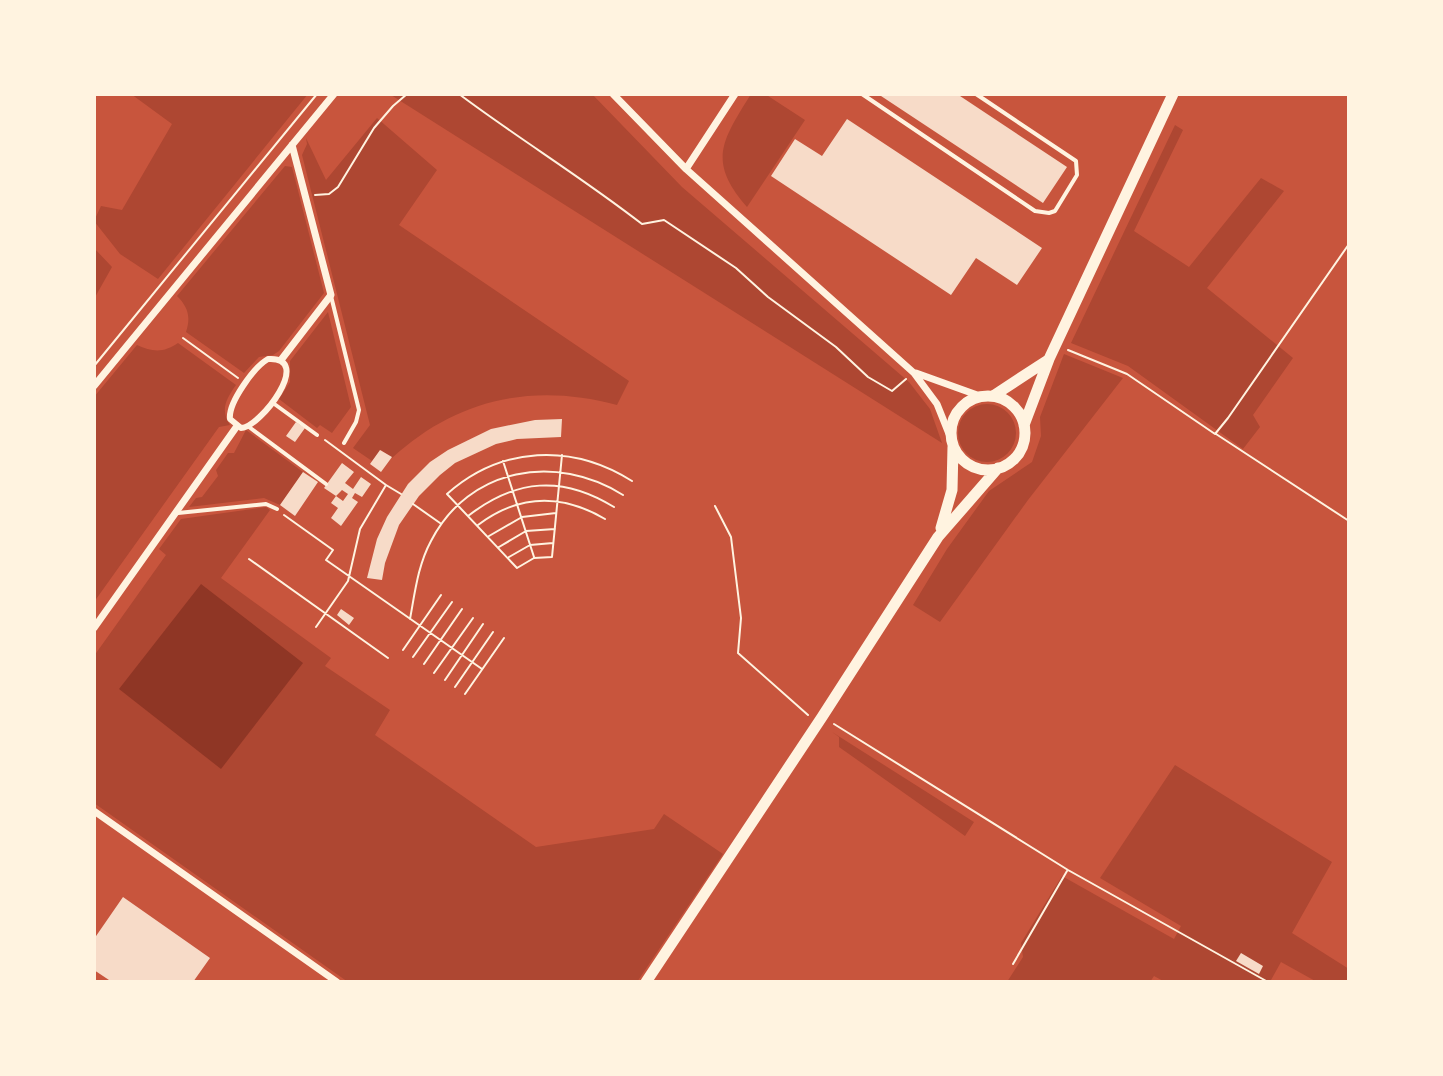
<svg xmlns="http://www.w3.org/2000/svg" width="1443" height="1076" font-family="Commissioner,sans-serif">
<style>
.green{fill:#ae4732}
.water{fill:#8f3625}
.building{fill:#f7dbc8}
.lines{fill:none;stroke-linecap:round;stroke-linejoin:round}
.path{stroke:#fff3e0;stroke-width:2}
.service{stroke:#fff3e0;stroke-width:4}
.pedestrian{stroke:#fff3e0;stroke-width:6}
.minor{stroke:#fff3e0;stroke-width:7}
.secondary{stroke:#fff3e0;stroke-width:11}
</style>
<rect width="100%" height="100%" fill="#c8553d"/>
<path class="green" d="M131,94H308L158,279L120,254L94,221L101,206L122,210L172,124Z
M592,94L682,187L909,382L930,409L942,443L391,95Z
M751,94H765L805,120L747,207C707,161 722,141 751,94Z
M377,118L437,170L399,225L629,381L617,405C533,382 456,399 392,458L381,450L372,461L353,448L370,425L302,155L307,144L306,138L326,180Z
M1175,125L1183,130L1134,231L1189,267L1261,178L1284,191L1207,288L1293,358L1253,415L1260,427L1243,449L1128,366L1071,343Z
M285,166L292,167L324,293L279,351L273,355L259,357L244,373L186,332C191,317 188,307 177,296Z
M94,248L112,267L94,299Z
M328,312L351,407L332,433L320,425L317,428L279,399L290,382V361Z
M178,343L236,385C226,399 220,410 230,425L219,427L94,602V397L137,345C152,352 164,353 178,343Z
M1064,354L1123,378L1028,500L940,622L913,605L947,549L989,491L1032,462L1041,436L1040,417Z
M958 433a29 29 0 1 1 58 0a29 29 0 1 1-58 0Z
M246,430L303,472L280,505L264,498L189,507L196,498L202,497L218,476L216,470L228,453H234Z
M266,507L270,510L221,578L331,658L325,666L390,710L375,735L536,847L654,829L664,814L723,854L637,982H348L94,803V656L166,555L159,549L181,519Z
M832,732L974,822L965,836L839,747V737Z
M1175,765L1332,862L1292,933L1349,969V982H1317L1281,962L1271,980L1273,982H1165L1154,976L1150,982H1007L1023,957L1021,943L1062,876L1174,939L1181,926L1100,878Z"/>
<path class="water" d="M201,584L303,663L221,769L119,689Z"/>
<path class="building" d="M878,94H957L1067,167L1043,203Z
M847,119L1042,248L1017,285L976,258L951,295L771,176L795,139L822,156Z
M562,419L561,437L517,439L496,444L455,463L440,475L419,496L399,525L385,563L382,580L367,578L377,539L387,517L408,484L430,462L448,450L491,429L535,420Z
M296,422L305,428L295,442L286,436Z
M380,450L392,457L381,472L370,464Z
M342,463L354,472L345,483L353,489L361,477L371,484L362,497L355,493L352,498L358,502L341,526L331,518L338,508L331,503L336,496L343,501L348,494L342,490L336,496L324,488Z
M303,472L318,482L295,516L280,505Z
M341,609L354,618L349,625L337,615Z
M123,897L210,958L193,982H112L94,970V939Z
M1241,953L1263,966L1259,974L1236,961Z"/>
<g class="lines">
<path class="path" d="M459,94C519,139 583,178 642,224L664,220L736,268L768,297L836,347L868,377L892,391L906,379
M315,195L329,194L338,187L374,128L393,106L407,94
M183,338L238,378
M1068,350L1127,374L1215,434L1228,418L1349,244
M94,366L317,94
M1216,434L1349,521
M562,455L552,557L534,558L517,568L447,494C501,446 572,443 632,481
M503,461L534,557
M386,485L401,494
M413,504L440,523
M715,506L731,537L741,618L738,653L808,715
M284,515L333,550L326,560L482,669
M468,516C516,479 562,475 614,507
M478,525C519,494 561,493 605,519
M489,536L522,517L556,513
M499,547L526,531L555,529
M509,557L530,545L553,543
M249,559L388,658
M410,619C415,592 418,565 431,541C469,467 556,453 623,495
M316,627L348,581L360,529L386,485L325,440
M403,650L441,595
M413,657L452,602
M424,664L462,609
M434,673L473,618
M445,680L483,624
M455,687L493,632
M465,694L504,638
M834,724L1068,870L1268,982
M1013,964L1067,871"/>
<path class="service" d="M862,94L1035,211L1049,213L1055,211L1077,175L1076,161L976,94
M331,296L359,410L356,422L344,443
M273,403L317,435
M249,427L326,484
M178,513L266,504L277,509"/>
<path class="pedestrian" d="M268,359C315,356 260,428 241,428L230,419C228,403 254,367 268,359Z"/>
<path class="minor" d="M613,94L686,169L914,373L937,404L951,439
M686,169L735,94
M281,360L331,295L292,145
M916,373L980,396
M94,386L334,94
M94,628L237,426
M94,811L337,982"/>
<path class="secondary" d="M993,396L1048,360
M951 433a37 37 0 1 1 74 0a37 37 0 1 1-74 0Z
M1024,425L1049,359L1173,94
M941,528L952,490L953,447
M646,982L822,717L938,537L998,468"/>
</g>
<rect width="1443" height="1076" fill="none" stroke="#fff3e0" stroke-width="192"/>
</svg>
